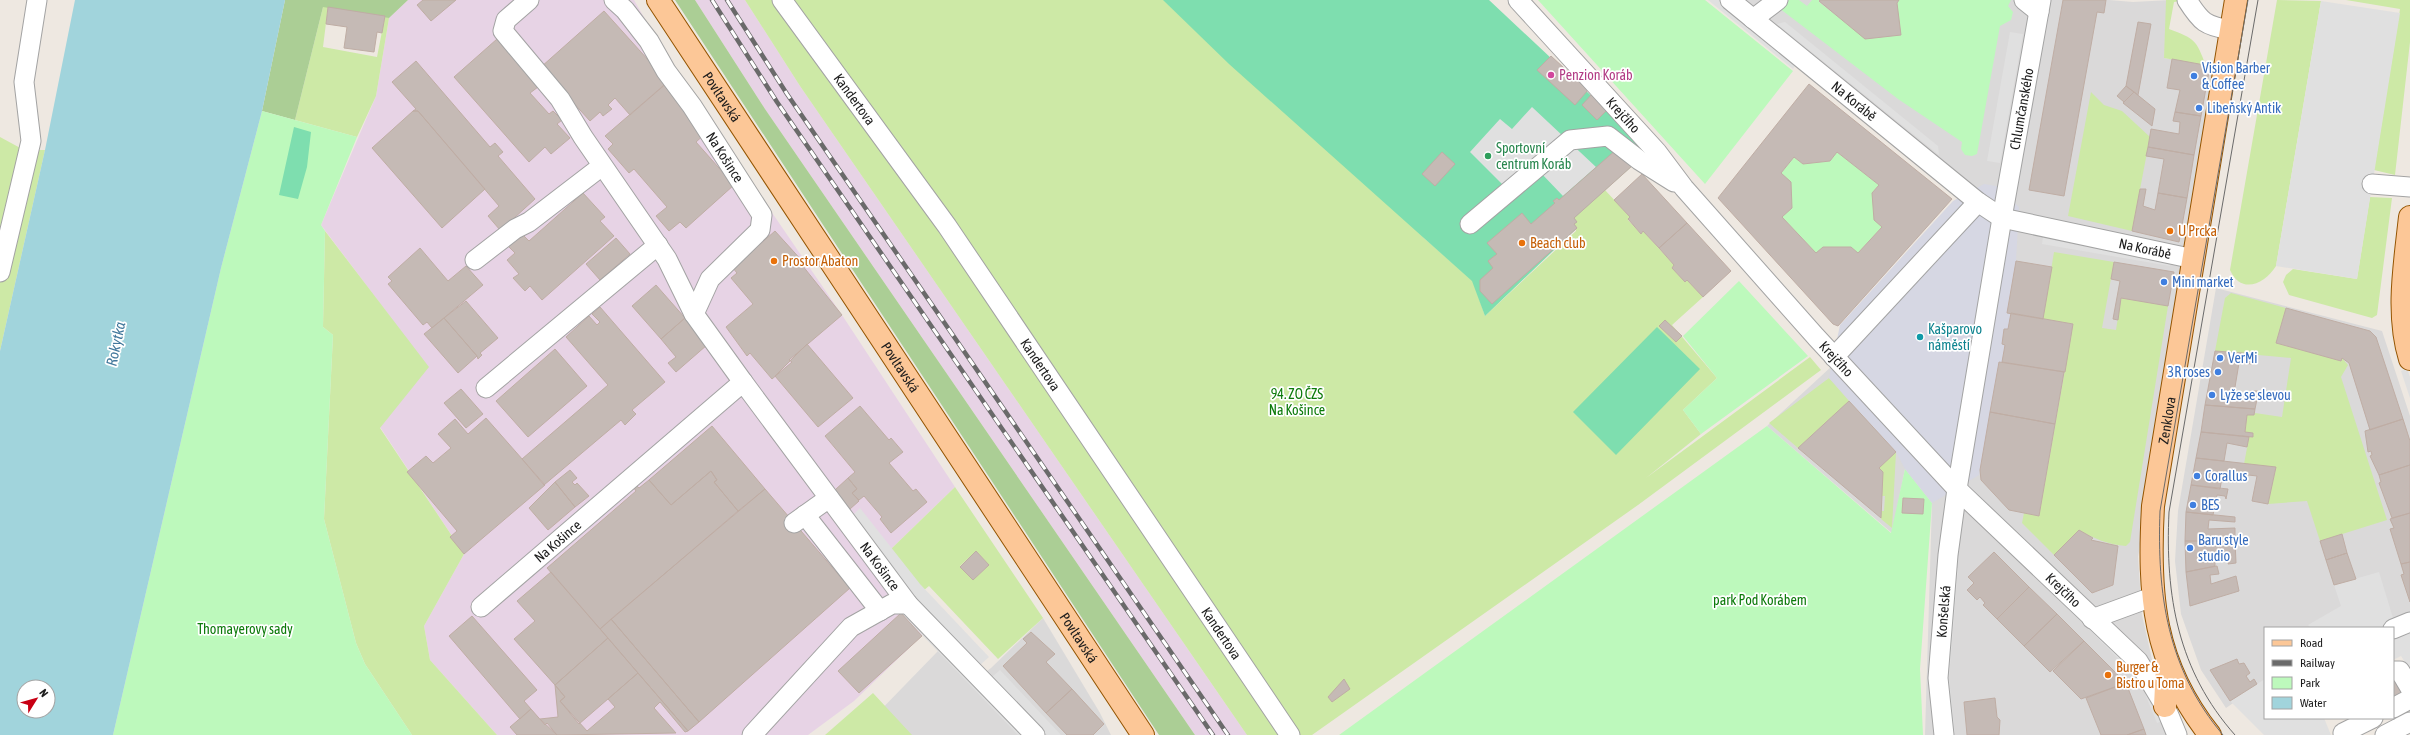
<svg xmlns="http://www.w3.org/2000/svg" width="2410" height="735" font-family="'Asap Condensed',sans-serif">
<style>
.residential{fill:#dad9d9}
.industrial{fill:#e7d3e5}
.grass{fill:#cde9a6;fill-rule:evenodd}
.forest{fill:#abce95}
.park{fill:#bdf9bc;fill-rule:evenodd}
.pitch{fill:#7edeaf}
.parking{fill:#e0e0e0}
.plaza{fill:#d6d7e3}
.water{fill:#a1d4dc;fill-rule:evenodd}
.building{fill:#c5bab5;stroke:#bfada4;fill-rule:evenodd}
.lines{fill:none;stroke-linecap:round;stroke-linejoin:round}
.minor-casing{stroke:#a3a3a3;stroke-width:21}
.major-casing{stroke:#945400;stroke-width:24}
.minor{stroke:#fff;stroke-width:19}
.major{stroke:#fcc797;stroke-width:22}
.tram{stroke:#6a6a6a;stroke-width:1}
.rail-casing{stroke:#6a6a6a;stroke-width:4.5}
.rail{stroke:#fff;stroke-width:3;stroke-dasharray:9;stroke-linecap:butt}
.hotel-dot{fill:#d1479c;stroke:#fff;stroke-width:1.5}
.shop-dot{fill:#3f7fe0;stroke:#fff;stroke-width:1.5}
.leisure-dot{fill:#2e9e5b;stroke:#fff;stroke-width:1.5}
.food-dot{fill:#e8710a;stroke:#fff;stroke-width:1.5}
.culture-dot{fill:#0f9aa8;stroke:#fff;stroke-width:1.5}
.labels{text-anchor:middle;stroke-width:3.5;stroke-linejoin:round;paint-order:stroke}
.shop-label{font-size:14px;fill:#366cbe;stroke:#fff;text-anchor:start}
.hotel-label{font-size:14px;fill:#b23c85;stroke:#fff;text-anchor:start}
.street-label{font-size:14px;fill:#1c1c1c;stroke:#fff}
.leisure-label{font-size:14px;fill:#27864d;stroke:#fff;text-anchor:start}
.food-label{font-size:14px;fill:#c56008;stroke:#fff;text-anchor:start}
.culture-label{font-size:14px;fill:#0d838f;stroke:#fff;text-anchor:start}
.park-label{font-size:14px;fill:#0c7a0a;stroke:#fff}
.water-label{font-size:15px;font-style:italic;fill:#42789c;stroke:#fff}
</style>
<rect width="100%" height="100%" fill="#eee8e1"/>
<path class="residential" d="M1745,0H2109L2133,2L2171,0L2164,58L2219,68L2138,557L2142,615L2169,735H1925L1932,503L1905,469L1892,533L1767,426L1858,342L1982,192Z
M2216,288L2382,331L2410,416V616L2365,628H2265V681L2226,708L2201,670L2181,614L2175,561L2178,511Z
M1043,618L1100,713L1111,735H884L870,721L938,651L970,684L991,668Z"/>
<path class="industrial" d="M408,0H634L673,68L842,315L955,487L889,551L930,628L854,701L808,735H497L430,660L424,626L464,554L380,427L428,367L321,225L376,96L389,18Z
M695,0H745L800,86L1247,735H1195L765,109Z"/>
<path class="grass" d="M745,0H1234L1424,238L1473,281L1485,316L1576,231L1574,218L1605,190L1630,217L1628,220L1641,234L1643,231L1674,265L1672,268L1685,282L1687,280L1703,297L1672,325L1717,378L1683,410L1701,434L1646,478L1810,357L1821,370L1638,505L1312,735H1247L800,86ZM1665,320L1682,336L1676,342L1659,326Z
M2166,0H2187L2174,2L2169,29C2195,39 2196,39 2206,66L2164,58Z
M2277,0L2321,1L2276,266C2265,284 2241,295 2230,270Z
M2346,0H2410V42L2395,175L2374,170L2400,9Z
M323,7H328L323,47L377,57L385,16L389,18L376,96L357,137L295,120Z
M2091,92L2104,105L2122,111L2150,137L2132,231L2068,216Z
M0,137L24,150H45L0,351Z
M2370,197L2392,198L2377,315L2372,318L2289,295L2283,282L2286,275L2293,269L2357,279Z
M325,231L429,367L380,428L464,554L424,626L430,660L497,735H412L365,664L356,643L324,519L333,335L323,327Z
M2054,252L2114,262L2102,328L2116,330L2121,298L2168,306L2130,542L2126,546C2109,545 2093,538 2079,530L2054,555L2022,523L2024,513L2039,516L2073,324L2043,319Z
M2231,293L2286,308L2276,343L2341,361L2342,358L2348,365L2341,377L2387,520L2320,541L2307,501L2268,504L2276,468L2244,464L2249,437H2252L2253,433L2245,432L2247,415H2254L2255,413L2282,417L2291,358L2215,351L2225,298Z
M1829,378L1849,401L1798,448L1769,423Z
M1896,452L1892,528L1881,519V511H1884L1885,496H1882L1883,472L1879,468Z
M955,487L1043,618L998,659L929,586L923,591L889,551ZM976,551L989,565L973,580L960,566Z
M873,693L912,735H825Z"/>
<path class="forest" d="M285,0H408L389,18L323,7L295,120L262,111Z
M675,0H695L765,109L1195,735H1159Z"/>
<path class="park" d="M1538,0H1705L1793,71L1705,184Z
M1789,0H1799L1807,6L1812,0H1820L1819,2L1866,39L1901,35L1897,3L1899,0H2011L2008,6L2013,12L2011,20L2000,26L1977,154L1972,156L1965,155L1961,149L1962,142L1898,99L1779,8Z
M262,111L357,137L321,225L325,231L323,327L333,335L324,519L356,643L365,664L412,735H113L221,268Z
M1837,152L1879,185L1872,193L1882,227L1858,253L1851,247H1824L1816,253L1782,217L1792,208L1781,173L1794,157L1803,164L1830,161Z
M1739,281L1808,356L1701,434L1683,410L1717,378L1683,336Z
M1767,426L1891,533L1905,469L1932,503L1920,669L1923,735H1339ZM1903,498L1924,499L1923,513H1902Z"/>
<path class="pitch" d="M1163,0H1489L1648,149L1633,168L1632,166L1574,218L1577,222L1574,224L1577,228L1485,316L1472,281L1229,64Z
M294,127L311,132L307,167L298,199L279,195Z
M1657,327L1700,369L1616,455L1573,412Z"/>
<path class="parking" d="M1708,0H1725L1799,60L1793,69Z
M2321,1L2400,13L2357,279L2276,266Z
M1785,22L1938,146L1939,155L1777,24Z
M2010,32L2023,34L2000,163L1987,161Z
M1532,107L1596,167L1563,196L1540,172L1513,195L1470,152L1500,119L1512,129Z
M2043,237L2171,261L2170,266L2042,244Z
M2407,368L2410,377V398L2401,371Z
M860,508L920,584L989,657L978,667L910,596L851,517Z
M1995,536L2144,675L2163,721L2157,723L2139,679Z
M1950,568H1958L1949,678L1955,735H1950L1944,680Z
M2379,572L2393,618L2410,613V670L2401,656L2393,660V628H2311L2308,625L2341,606L2334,585Z
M911,607L1036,735H1018L901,613Z
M1000,670L1061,735H1047L992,677Z
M2265,679V718H2324L2331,735H2264L2230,701Z"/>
<path class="plaza" d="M1984,184L1996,186L2019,207L2016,261L2007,312L2011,313L2008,329H2004L2002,344L2005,345L2002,362H1999L1979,475L1932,503L1905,469L1896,452L1829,378L1840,325L1953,201Z"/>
<path class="water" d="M75,0H285L262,111L221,268L113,735H0V351L45,150ZM24,687H48V711H24Z"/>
<path class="building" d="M423,0H456L431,21L417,5Z
M1820,0H1899L1897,3L1901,35L1865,39L1819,1Z
M2063,0H2106L2104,13L2097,12L2064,196L2029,190Z
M328,7L385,16L382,33L377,32L374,52L344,48L347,27L326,24Z
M604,11L668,82L630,115L615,98L608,105L612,109L603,116L600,112L590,121L541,67Z
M2138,22L2151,24L2138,95L2126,86Z
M497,39L538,87L530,93L549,114L553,111L562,120L557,124L570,138L551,154L545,147L529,162L454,77Z
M1551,56L1588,90L1575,105L1537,70Z
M2172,59L2210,66L2201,116L2175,112L2180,90L2167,88Z
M416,61L490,147L495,143L503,152L498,156L535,199L513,219L516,223L500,230L488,216L499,206L418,111H413L416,109L392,82Z
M1809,84L1952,199L1838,326L1833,324L1718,198ZM1837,152L1879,185L1872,193L1874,220L1882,227L1858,253L1851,247H1823L1816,253L1782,217L1792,208L1791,182L1781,173L1794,157L1803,164L1830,161Z
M664,85L706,133L696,142L734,185L686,228L680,222L669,231L656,216L667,207L634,169L629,173L608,149L613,144L605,136Z
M2126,86L2134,92L2124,102L2117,96Z
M2134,92L2155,109L2152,126L2123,103Z
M1592,94L1608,109L1597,120L1582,105Z
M413,111H418L485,189L442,228L372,148Z
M2175,112L2201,116L2194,155L2148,147L2151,129L2179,134L2180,122L2173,121Z
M2148,147L2194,155L2187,198L2158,193L2164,159L2146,156Z
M1618,148L1635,166L1633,168L1632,166L1574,218L1577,222L1574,224L1577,228L1492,304L1480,291V280L1493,268L1488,261L1497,254L1487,243L1522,213L1531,224L1555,203L1553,201L1557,198L1559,200Z
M1442,152L1455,164L1435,186L1422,174Z
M1642,174L1687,223L1659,248L1643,231L1641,234L1628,219L1630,217L1614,200Z
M2140,189H2146L2143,206L2155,210L2158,193L2187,198L2179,242L2132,231Z
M583,193L605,217L600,221L614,236L542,300L530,286L525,291L513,278L519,274L507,260L515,253L508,246L522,234L529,241Z
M1687,223L1731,271L1703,297L1687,280L1685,282L1672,268L1674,265L1659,248Z
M775,231L804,263L802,265L842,315L789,360L792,362L772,379L750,353L747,356L726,327L753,304L731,278L737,273L733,268Z
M616,238L630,254L600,280L586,264Z
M420,248L448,281L466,266L483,285L432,328L427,322L423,325L388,284L392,281L388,277Z
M2016,261L2052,267L2043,319L2007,313Z
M2114,262L2174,272L2168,306L2121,298L2118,320L2113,319L2120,281L2111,279Z
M656,285L685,318L661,339L632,306Z
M466,301L498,338L480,353L482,355L478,359L477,356L444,318Z
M600,307L665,382L632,410L636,414L625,425L621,420L544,485L522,459L608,385L566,337L589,316L597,325L600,322L592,314Z
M2286,308L2370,331L2376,337L2403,419L2370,430L2349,363L2342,358L2341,361L2276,343Z
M2011,313L2073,324L2065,372L2002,362L2005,345L2002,344L2004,329H2008Z
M444,318L477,356L458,373L424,334Z
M685,318L707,345L676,372L668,363L676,357L661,339Z
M1665,320L1682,336L1676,342L1659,326Z
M807,344L853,398L818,427L775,376Z
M555,349L587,386L528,437L496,401Z
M2215,351L2255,354L2253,364L2239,363L2233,399L2243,400L2244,397H2249L2250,391H2257L2261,393L2260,399H2257L2255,409L2205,405Z
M1999,362L2064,372L2055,424L1990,412Z
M461,389L483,414L466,428L444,403Z
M1849,401L1896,452L1879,468L1883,472L1881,518L1798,448Z
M2205,405L2255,409L2254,415H2247L2245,432L2253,433V437L2201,432Z
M860,406L889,440L891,438L903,452L889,463L913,491L916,489L927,502L891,533L880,519L882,517L864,496L859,500L852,493L857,489L848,478L855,472L825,436Z
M1990,412L2055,424L2039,516L2009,510L1981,480L1980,470Z
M486,418L545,485L464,554L450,537L457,531L407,472L426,456L433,463L451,448L438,434L455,419L468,434Z
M2403,419L2410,441V465L2379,475L2370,456L2372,455L2371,451L2368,452L2365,431Z
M712,426L765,489L738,511L714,482L717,480L711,471L671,505L649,480Z
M2201,432L2249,437L2247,447L2227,443L2224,461L2196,458Z
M2196,458L2276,467L2268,504L2252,501L2257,476L2223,472L2220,489L2191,485Z
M2410,465V513L2392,518L2379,483L2381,482L2379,475Z
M570,470L577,478L572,482L575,485L577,483L589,496L575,507L555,482Z
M711,471L717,480L714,482L738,511L600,629L547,568L636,491L634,488L637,486L639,488L649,480L671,505Z
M848,478L857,489L852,493L859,501L850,509L835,490Z
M555,482L575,507L548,530L529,508Z
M2191,485L2228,489L2226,499L2225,496L2217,495L2213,515L2186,512Z
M765,489L850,588L699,722L611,619Z
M1903,498L1924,499L1923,514L1902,513Z
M2186,512L2235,517V522L2209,520L2208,529L2235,528V541H2185Z
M2410,513V562L2401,564L2390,529L2394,528L2390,519Z
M2079,530L2093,538L2091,540L2118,546L2113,585L2092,593L2054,555Z
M2342,534L2347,553L2326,560L2320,541Z
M2185,541H2235L2236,563L2228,564L2231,555H2220L2215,560V566L2186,572Z
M976,551L989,565L973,580L960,567Z
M1994,552L2029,587L1997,619L1983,605L1985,603L1980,597L1977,600L1967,590L1974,583L1968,577Z
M2347,553L2356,579L2334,585L2326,560Z
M2410,562V602L2401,575L2404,574L2401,564Z
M2217,566L2219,574L2210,575L2211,584L2236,576L2239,591L2190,606L2186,572Z
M551,572L608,638L555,685L514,639L535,621L517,601Z
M2029,587L2057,614L2024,646L1997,619Z
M901,613L922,636L859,693L838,671Z
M2057,614L2084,641L2050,672L2024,646Z
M472,616L537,690L524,701L531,709L520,719L449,636Z
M611,619L699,722L688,731L600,629Z
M1031,632L1055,654L1046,662L1072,689L1046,713L1003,666L1027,643L1023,639Z
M608,638L638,673L579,724L560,701L565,697L555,685Z
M2084,641L2126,683L2081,699L2053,671Z
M2237,659L2239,664L2244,663L2250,673L2246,676L2250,682L2254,679L2257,684L2230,701L2210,670Z
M638,673L688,731L685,732L660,702L654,708L676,733L557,735L540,719L558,717L555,685L565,697L560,701L587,731L615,707L608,699Z
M1344,679L1350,689L1332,702L1328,697Z
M2393,679L2410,690L2393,699Z
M2126,683L2144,729L2127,735H2101L2086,698Z
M1072,689L1104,724L1093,735H1067L1046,713Z
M1995,698L1997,717L2000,720L1999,735H1967L1964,702Z
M531,709L545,725L547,723L557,735H517L510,727Z
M2144,729L2146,735H2127Z"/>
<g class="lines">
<g class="minor-casing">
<g id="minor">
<path d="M529,0L506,20L503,31L560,99L583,137L667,259L694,314L743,382"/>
<path id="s1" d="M614,0L625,10L649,41L666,71L692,106L762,215L760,230L710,279L694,314"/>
<path id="s2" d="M782,0L947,226L1290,735"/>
<path id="s3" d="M1518,0L1657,152L1684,188L1816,337L1957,489L2138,661L2165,706L2177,735"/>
<path id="s4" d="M1730,0L1978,202L2002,218L2194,259"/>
<path d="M2024,0L2039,12"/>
<path d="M2187,0C2201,22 2205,26 2231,30"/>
<path d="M1753,19L1778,0"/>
<path d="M2372,184L2410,187"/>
<path d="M1470,224L1570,140L1608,136L1639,160L1674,182"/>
<path d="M475,260L515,229L529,222L602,166"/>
<path d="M0,272L31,141L24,82L37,0"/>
<path d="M1834,357L1978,202"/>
<path d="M486,388L658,245"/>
<path d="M805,515L880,611"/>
<path d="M794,523L829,498"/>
<path id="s5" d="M481,607L743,382L908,604L1035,735"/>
<path d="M2092,619L2152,597"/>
<path d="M2393,629L2410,622"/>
<path d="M2393,671H2400L2410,688"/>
<path d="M2393,708L2410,699"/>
<path d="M2343,733L2373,718"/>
<path d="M752,735L851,627L892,604H908"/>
<path id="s6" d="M1944,735L1938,678L1948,555L1957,489L2002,218L2041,0"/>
<path d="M2385,735L2410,722"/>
</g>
</g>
<g class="major-casing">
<g id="major">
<path id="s7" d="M658,0L1143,735"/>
<path d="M2410,217C2405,263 2396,314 2410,359"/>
<path d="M2165,706L2167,666"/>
<path id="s8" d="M2210,735C2153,663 2148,595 2153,506L2236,0"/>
</g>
</g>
<use href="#minor" class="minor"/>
<use href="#major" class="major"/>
<path class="tram" d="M2223,735C2167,669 2157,594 2160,511L2248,0
M2235,735C2178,671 2165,596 2169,512L2258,0"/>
<g class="rail-casing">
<path id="rail" d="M712,0L777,102L1213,735
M727,0L787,94L1228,735"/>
</g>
<use href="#rail" class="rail"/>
</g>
<circle class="hotel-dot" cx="1551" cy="75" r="4"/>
<g class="shop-dot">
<circle cx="2194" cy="76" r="4"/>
<circle cx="2199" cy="108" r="4"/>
<circle cx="2164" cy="282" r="4"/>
<circle cx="2220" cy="358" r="4"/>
<circle cx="2218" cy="372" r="4"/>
<circle cx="2212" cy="395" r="4"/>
<circle cx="2197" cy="476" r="4"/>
<circle cx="2193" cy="505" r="4"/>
<circle cx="2190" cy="548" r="4"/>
</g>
<circle class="leisure-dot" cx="1488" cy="156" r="4"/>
<g class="food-dot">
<circle cx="2170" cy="231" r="4"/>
<circle cx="1522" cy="243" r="4"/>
<circle cx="774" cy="261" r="4"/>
<circle cx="2108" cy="675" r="4"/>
</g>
<circle class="culture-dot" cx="1920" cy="337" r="4"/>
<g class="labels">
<g class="shop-label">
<text x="2202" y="73">Vision Barber<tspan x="2202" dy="16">&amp; Coffee</tspan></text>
<text x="2207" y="113">Libeňský Antik</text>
<text x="2172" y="287">Mini market</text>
<text x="2228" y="363">VerMi</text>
<text x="2210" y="377" text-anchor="end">3R roses</text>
<text x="2220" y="400">Lyže se slevou</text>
<text x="2205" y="481">Corallus</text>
<text x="2201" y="510">BES</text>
<text x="2198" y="545">Baru style<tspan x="2198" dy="16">studio</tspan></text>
</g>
<g class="hotel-label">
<text x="1559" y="80">Penzion Koráb</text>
</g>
<g class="street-label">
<text dy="5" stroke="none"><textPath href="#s7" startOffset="116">Povltavská</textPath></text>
<text dy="5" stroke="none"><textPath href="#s2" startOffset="123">Kandertova</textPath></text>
<text dy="5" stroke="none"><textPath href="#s4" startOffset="160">Na Korábě</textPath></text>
<text dy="5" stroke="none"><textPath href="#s6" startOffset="633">Chlumčanského</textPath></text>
<text dy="5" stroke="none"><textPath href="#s3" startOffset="156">Krejčího</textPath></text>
<text dy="5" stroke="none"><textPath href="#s1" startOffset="193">Na Košince</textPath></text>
<text dy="5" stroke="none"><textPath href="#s4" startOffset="495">Na Korábě</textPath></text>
<text dy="5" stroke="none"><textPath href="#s3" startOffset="480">Krejčího</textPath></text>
<text dy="5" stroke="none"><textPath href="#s2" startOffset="447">Kandertova</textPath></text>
<text dy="5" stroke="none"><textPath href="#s7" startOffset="440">Povltavská</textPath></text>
<text dy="5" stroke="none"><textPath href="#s8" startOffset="329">Zenklova</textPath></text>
<text dy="5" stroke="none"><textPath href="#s5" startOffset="101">Na Košince</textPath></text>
<text dy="5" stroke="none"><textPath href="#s5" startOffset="575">Na Košince</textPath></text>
<text dy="5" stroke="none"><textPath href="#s3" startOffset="804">Krejčího</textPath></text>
<text dy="5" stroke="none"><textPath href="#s6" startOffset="124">Konšelská</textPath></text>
<text dy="5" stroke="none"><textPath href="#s2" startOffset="771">Kandertova</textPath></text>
<text dy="5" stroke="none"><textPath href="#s7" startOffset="764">Povltavská</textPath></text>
</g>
<g class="leisure-label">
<text x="1496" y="153">Sportovní<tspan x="1496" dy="16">centrum Koráb</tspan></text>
</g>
<g class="food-label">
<text x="2178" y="236">U Prcka</text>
<text x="1530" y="248">Beach club</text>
<text x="782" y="266">Prostor Abaton</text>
<text x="2116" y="672">Burger &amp;<tspan x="2116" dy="16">Bistro u Toma</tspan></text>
</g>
<g class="culture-label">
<text x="1928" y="334">Kašparovo<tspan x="1928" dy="16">náměstí</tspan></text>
</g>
<g class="park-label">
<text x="1297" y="399">94. ZO ČZS<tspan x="1297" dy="16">Na Košince</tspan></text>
<text x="1760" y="605">park Pod Korábem</text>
<text x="245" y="634">Thomayerovy sady</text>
</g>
<g class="water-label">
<text transform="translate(116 344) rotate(-78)" y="5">Rokytka</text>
</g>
</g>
<rect x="2264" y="627" width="130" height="92" fill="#ffffff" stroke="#a4a4a4"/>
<rect x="2272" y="640" width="20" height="6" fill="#fcc797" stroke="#a4a4a4"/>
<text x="2300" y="647" font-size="12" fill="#1c1c1c">Road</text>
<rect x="2272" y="660" width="20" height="6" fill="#6a6a6a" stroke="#a4a4a4"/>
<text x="2300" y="667" font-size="12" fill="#1c1c1c">Railway</text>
<rect x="2272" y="677" width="20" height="12" fill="#bdf9bc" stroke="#a4a4a4"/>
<text x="2300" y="687" font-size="12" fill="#1c1c1c">Park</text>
<rect x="2272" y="697" width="20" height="12" fill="#a1d4dc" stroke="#a4a4a4"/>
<text x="2300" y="707" font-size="12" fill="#1c1c1c">Water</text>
<g transform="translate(36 699) rotate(53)"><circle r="19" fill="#ffffff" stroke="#a4a4a4"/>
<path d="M0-3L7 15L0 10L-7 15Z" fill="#c80014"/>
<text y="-6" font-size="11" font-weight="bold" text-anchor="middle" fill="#1c1c1c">N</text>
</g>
</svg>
